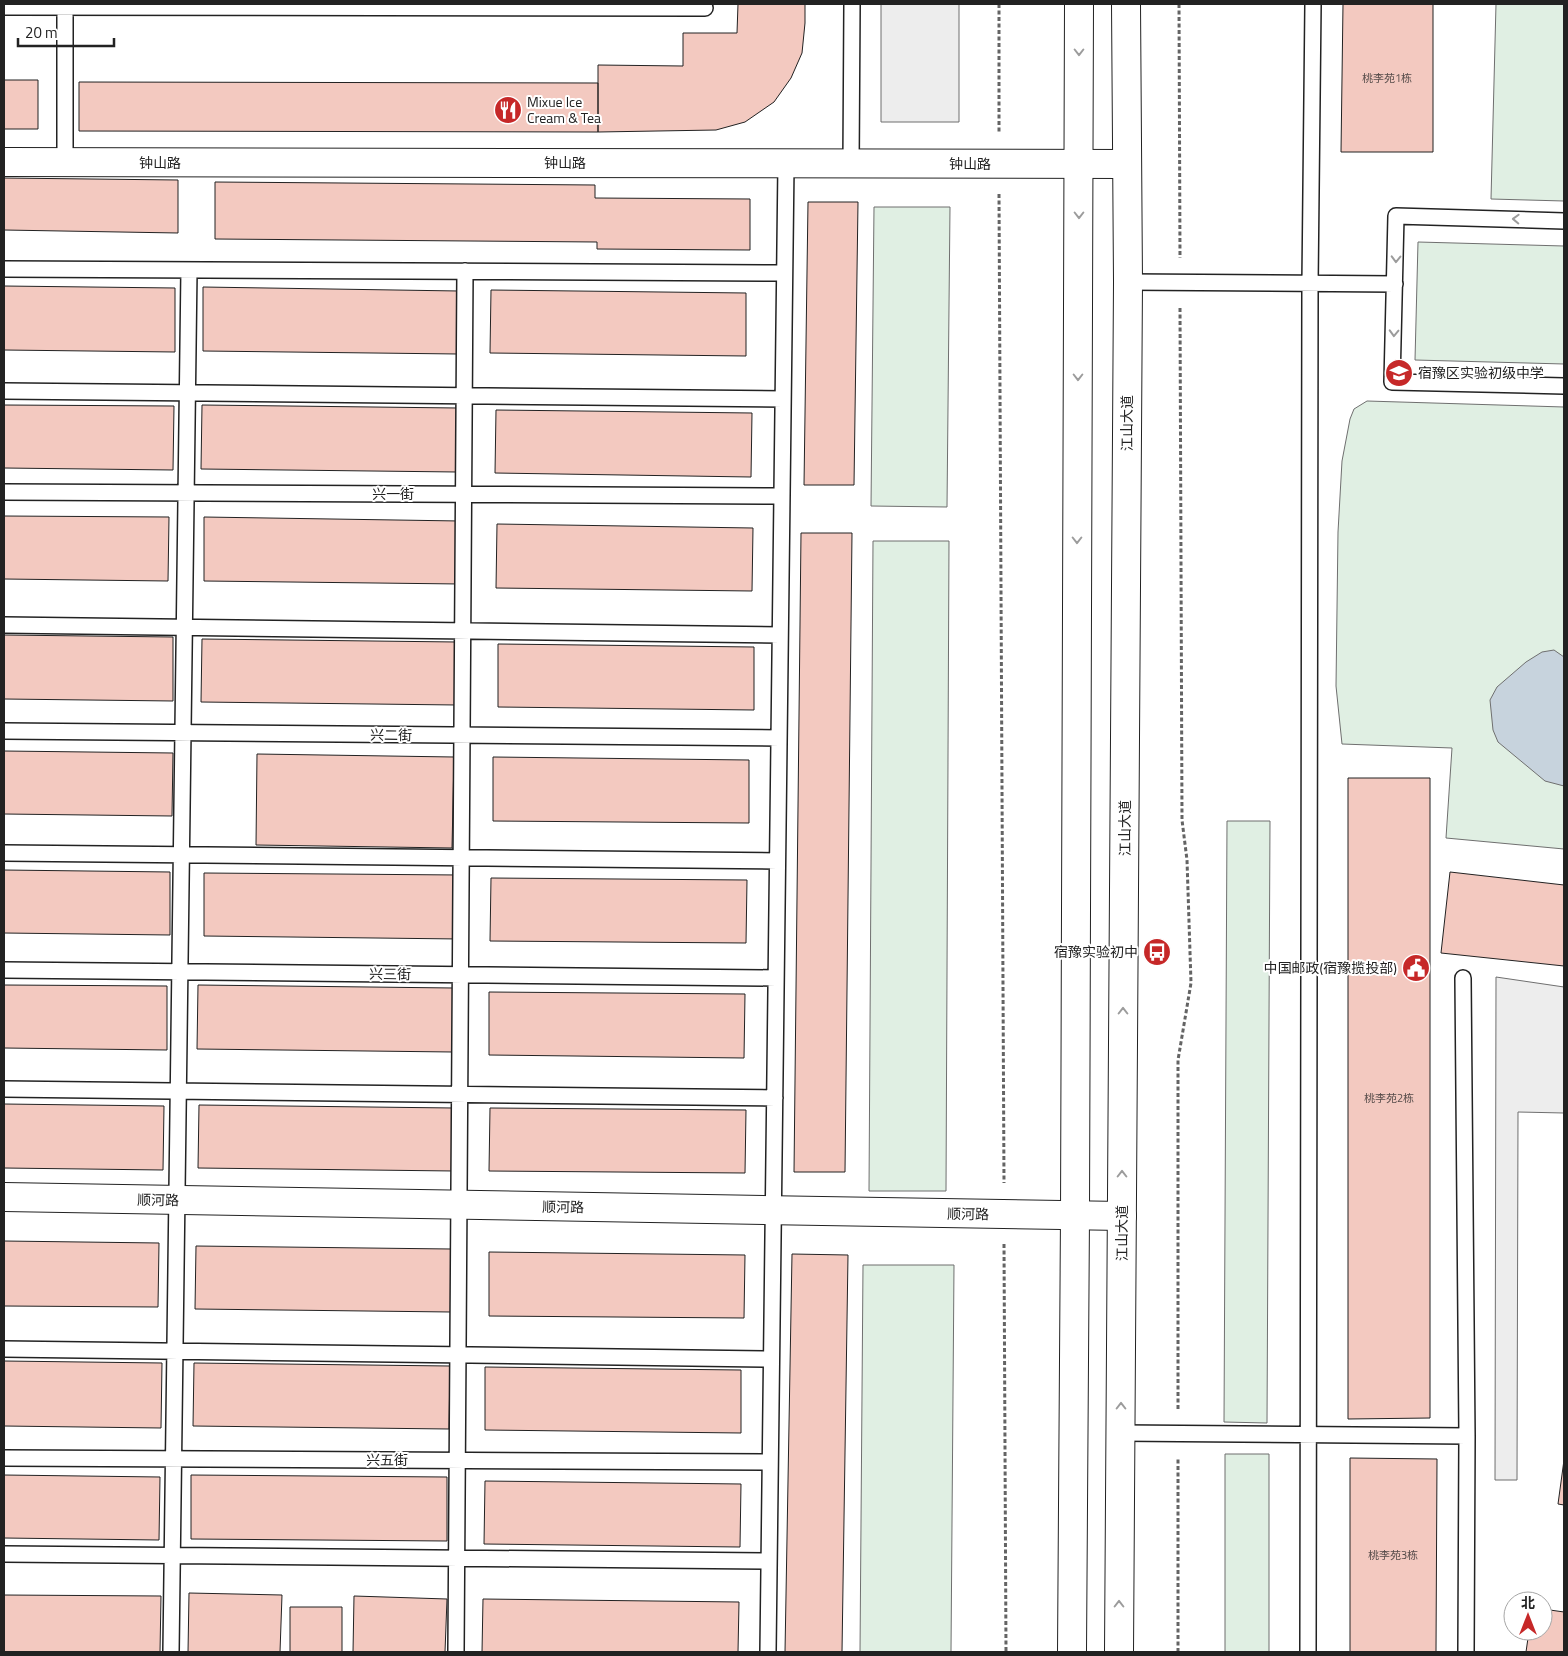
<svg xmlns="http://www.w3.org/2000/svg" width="1568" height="1656" font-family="'Titillium Web','Noto Sans SC',sans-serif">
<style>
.green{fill:#e0efe3;stroke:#6f6f6f}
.parking{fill:#ededed;stroke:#6f6f6f}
.water{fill:#c7d3dd;stroke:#6f6f6f}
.building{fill:#f3c9c0;stroke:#222}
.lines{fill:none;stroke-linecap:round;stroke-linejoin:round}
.lane-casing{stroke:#222;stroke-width:18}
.street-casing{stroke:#222;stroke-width:30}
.secondary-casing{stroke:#222;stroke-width:30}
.path{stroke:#646464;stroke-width:3;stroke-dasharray:4 2.5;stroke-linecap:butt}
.lane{stroke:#fff;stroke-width:15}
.street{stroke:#fff;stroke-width:28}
.secondary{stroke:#fff;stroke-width:28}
.oneway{stroke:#9c9c9c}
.labels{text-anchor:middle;stroke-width:4;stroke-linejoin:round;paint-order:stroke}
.number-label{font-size:11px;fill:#564c4a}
.poi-label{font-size:14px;fill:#222;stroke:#fff;text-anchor:start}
.street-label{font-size:14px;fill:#222;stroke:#fff}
</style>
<rect width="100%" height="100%" fill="#fff"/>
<path class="green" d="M1496,4H1564V201L1491,199Z
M874,207H950L947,507L871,506Z
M1418,242L1564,246V364L1415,360Z
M1367,401L1564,407V849L1446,838L1452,748L1342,744L1336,686L1338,532L1342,461L1350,419L1354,409Z
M873,541H949L946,1191H869Z
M1227,821H1270L1267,1423L1224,1422Z
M863,1265H954L951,1652H860Z
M1225,1454H1269V1652H1225Z"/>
<path class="parking" d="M881,4H959V122H881Z
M1496,977L1564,987V1113L1518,1112L1517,1480H1495Z"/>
<path class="water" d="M1554,650L1564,657V786L1545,781L1498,742L1493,730L1490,700L1497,687L1526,662L1542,652Z"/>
<path class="building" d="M738,4H805V23L802,53L791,78L774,102L745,122L716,130L598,132V65L683,66V33H737Z
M1343,4H1433V152H1341Z
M4,80H38V129H4Z
M79,82L598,83V132L79,131Z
M4,178L178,180V233L4,230Z
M215,182L595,185V198L750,199V250L597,249V242L215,239Z
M808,202H858L854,485H804Z
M4,286L175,288V352L4,350Z
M203,287L459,291L458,354L203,351Z
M491,290L746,293V356L490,353Z
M4,405L174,406L173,470L4,468Z
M202,405L458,408L457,472L201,469Z
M496,410L752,413L751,477L495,473Z
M4,516L169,517L168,581L4,579Z
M204,517L460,521V584L204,581Z
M497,524L753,528L752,591L496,588Z
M801,533H852L845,1172H794Z
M4,635L173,637V701L4,699Z
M202,639L457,642V705L201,702Z
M498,644L754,647V710L498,707Z
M4,751L173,753L172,816L4,814Z
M257,754L454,757L452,848L256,845Z
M493,757L749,760V823L493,821Z
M1348,778H1430V1418L1348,1419Z
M4,870L170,872V935L4,933Z
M1450,872L1564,885V966L1441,953Z
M204,873L460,875V939L204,936Z
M491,878L747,880L746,943L490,941Z
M4,985L167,986V1050L4,1048Z
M198,985L454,988L453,1052L197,1049Z
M489,992L745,994L744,1058L489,1055Z
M4,1104L164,1106L163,1170L4,1168Z
M199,1105L454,1108V1171L198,1168Z
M490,1108L746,1110L745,1173L489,1171Z
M4,1241L159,1243L158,1307L4,1306Z
M196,1246L451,1249V1312L195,1309Z
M489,1252L745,1255L744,1318L489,1316Z
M792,1254L848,1255L842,1652H785Z
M4,1361L162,1363L161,1428L4,1426Z
M194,1363L450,1366L449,1429L193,1426Z
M485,1367L741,1370V1433L485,1430Z
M1350,1458L1437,1459L1436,1652H1350Z
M1564,1460V1505L1558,1504Z
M4,1475L160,1477L159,1540L4,1538Z
M191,1475L447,1477V1541L191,1539Z
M485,1481L741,1484L740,1547L484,1544Z
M189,1593L282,1595L280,1652H188Z
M4,1595L161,1596L160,1652H4Z
M354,1596L447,1599L445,1652H353Z
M483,1599L739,1602L738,1652H482Z
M290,1607H342V1652H290Z
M1543,1609L1564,1612V1652H1526L1529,1631H1543Z"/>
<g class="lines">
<g class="lane-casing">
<path id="lane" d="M65,4V162
M4,7L705,8
M851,164L852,4
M1564,221L1396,216L1392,382L1564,386
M4,269L784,273
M1128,282L1395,284
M4,391L783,399
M4,492L782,496
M4,625L780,635
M4,731L779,738
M4,853L777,861
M4,970L776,978
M1463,978L1467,1436L1466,1652
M4,1089L775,1098
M4,1349L771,1359
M1120,1433L1467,1436
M4,1458L770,1462
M4,1554L769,1561
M171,1652L189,270
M456,1652L465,271
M768,1652L786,164
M1308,1652L1310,284L1313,4"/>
</g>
<g class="street-casing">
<path id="street" d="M4,162L1127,164
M4,1197L1122,1216"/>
</g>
<g class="secondary-casing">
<path id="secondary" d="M1072,1652L1075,1215L1079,4
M1119,1652L1128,282L1126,4"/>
</g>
<path class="path" d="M999,4V133
M1179,4L1180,258
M999,194L1004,1183
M1004,1244L1006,1652
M1178,1409V1060L1191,983L1187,860L1182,820L1180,307
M1178,1652V1458"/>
<use href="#lane" class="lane"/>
<use href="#street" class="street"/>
<use href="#secondary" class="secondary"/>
</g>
<defs><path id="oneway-chevron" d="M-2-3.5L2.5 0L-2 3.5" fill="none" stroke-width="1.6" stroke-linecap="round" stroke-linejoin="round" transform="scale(1.25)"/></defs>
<g class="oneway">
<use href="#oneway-chevron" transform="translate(1079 52) rotate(90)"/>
<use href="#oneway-chevron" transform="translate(1079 215) rotate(90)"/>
<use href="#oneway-chevron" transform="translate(1516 219) rotate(-178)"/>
<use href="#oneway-chevron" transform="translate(1396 259) rotate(91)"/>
<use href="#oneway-chevron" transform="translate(1394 333) rotate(92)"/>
<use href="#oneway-chevron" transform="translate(1078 377) rotate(90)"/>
<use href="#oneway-chevron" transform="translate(1077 540) rotate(90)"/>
<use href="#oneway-chevron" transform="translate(1123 1011) rotate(-90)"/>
<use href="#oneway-chevron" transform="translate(1122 1174) rotate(-90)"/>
<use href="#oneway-chevron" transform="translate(1121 1406) rotate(-90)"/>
<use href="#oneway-chevron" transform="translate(1119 1604) rotate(-90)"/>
</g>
<defs>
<g id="restaurant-disc" transform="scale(1.4375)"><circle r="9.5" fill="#c62828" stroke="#fff"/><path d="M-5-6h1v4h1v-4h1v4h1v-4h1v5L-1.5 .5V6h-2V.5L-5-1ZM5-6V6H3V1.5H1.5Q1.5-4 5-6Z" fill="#fff"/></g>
<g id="school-disc" transform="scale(1.4375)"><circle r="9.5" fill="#c62828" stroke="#fff"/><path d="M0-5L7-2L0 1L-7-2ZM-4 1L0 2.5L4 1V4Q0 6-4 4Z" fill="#fff"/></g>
<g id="bus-disc" transform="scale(1.4375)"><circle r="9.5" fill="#c62828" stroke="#fff"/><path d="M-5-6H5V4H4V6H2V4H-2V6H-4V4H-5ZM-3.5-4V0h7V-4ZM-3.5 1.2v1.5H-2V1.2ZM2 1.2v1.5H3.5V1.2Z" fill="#fff"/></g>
<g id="civic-disc" transform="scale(1.4375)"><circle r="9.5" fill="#c62828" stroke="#fff"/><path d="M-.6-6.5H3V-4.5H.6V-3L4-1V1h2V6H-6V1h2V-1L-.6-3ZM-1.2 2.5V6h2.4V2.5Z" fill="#fff"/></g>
</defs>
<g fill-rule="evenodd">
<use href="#restaurant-disc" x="508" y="110"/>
<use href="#school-disc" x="1399" y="373"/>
<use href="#bus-disc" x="1157" y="952"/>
<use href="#civic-disc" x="1416" y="968"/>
</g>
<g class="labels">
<g class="number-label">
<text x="1387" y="82">桃李苑1栋</text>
<text x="1389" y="1102">桃李苑2栋</text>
<text x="1393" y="1559">桃李苑3栋</text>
</g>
<g class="poi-label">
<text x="527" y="107">Mixue Ice<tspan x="527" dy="16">Cream &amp; Tea</tspan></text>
<text x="1418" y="378">宿豫区实验初级中学</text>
<text x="1138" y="957" text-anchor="end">宿豫实验初中</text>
<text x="1397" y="973" text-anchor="end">中国邮政(宿豫揽投部)</text>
</g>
<g class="street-label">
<text x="160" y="168">钟山路</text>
<text x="565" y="168">钟山路</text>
<text x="970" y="169">钟山路</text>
<text transform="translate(1127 423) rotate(-90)" y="5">江山大道</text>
<text x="393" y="499">兴一街</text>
<text transform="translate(391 735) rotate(1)" y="5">兴二街</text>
<text transform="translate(1125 828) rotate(-90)" y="5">江山大道</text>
<text transform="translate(390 974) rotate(1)" y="5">兴三街</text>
<text transform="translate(158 1200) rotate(1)" y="5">顺河路</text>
<text transform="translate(563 1207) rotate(1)" y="5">顺河路</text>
<text transform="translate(968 1214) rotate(1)" y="5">顺河路</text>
<text transform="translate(1122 1233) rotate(-90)" y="5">江山大道</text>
<text x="387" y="1465">兴五街</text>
</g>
</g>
<rect width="1568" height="1656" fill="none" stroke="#222222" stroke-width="10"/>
<g transform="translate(1528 1616)"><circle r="24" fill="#ffffff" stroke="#a7a7a7"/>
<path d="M0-4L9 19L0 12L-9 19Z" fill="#c62828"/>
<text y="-8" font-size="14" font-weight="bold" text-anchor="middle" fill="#222222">北</text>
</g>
<path d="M18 38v8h96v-8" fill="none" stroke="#222222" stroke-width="2.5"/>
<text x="25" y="38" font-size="15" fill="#222222" stroke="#ffffff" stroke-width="4" paint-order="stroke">20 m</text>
</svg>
